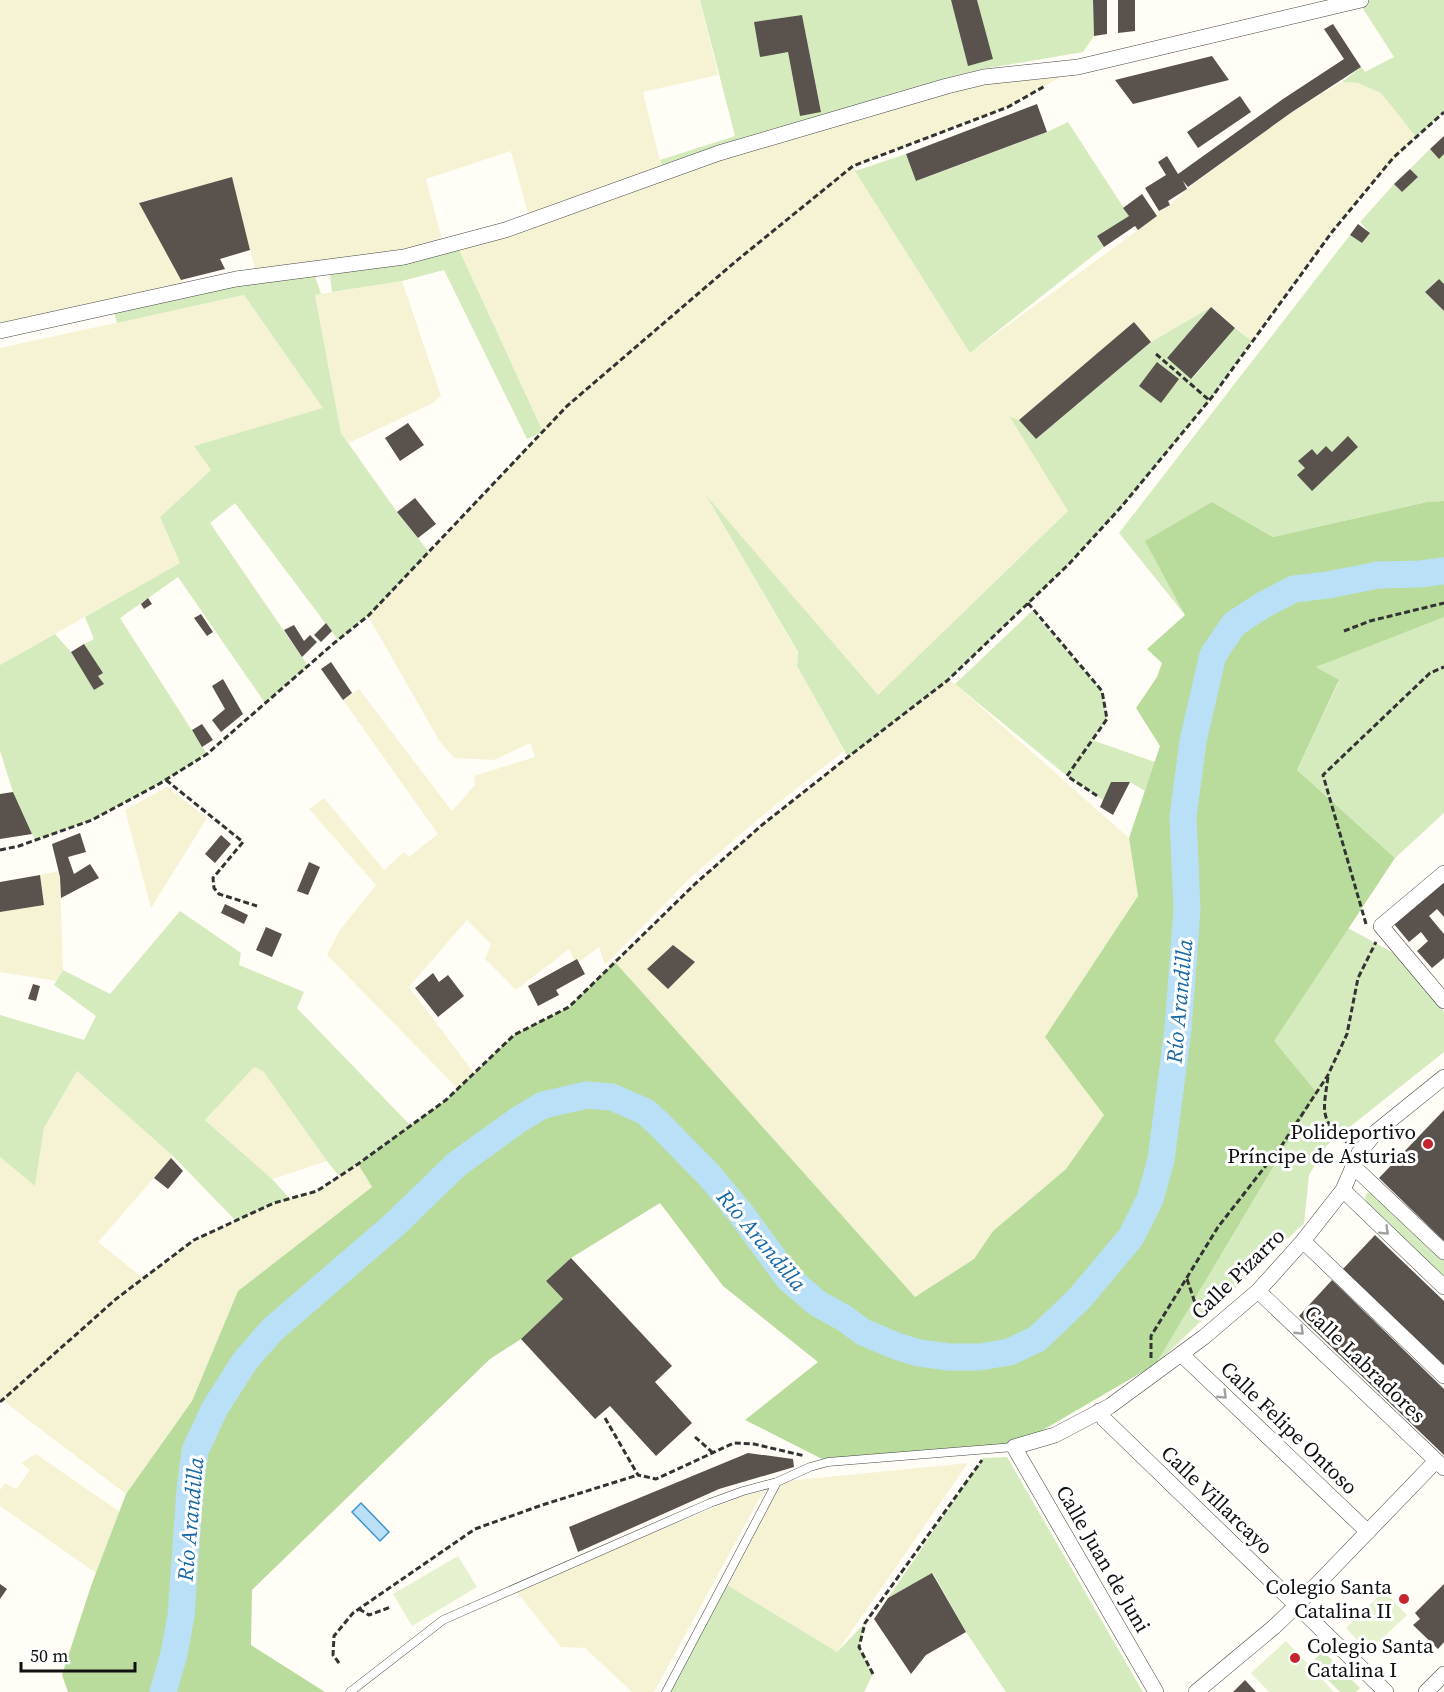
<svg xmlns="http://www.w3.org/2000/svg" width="1444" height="1692" font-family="'Source Serif 4',serif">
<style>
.farmland{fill:#f6f3d4}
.green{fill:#d5ebbd;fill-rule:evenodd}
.forest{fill:#b9dc9c}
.pitch{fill:#e6f2cf}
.water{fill:#b9e0f7;stroke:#3f96cf;stroke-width:1.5}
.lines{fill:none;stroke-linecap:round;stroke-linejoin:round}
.river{stroke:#b9e0f7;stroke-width:27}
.building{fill:#5a524d}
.lane-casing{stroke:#444;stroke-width:9}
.street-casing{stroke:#444;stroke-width:16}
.path{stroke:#333;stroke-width:3;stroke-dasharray:6 3;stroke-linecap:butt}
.lane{stroke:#fff;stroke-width:8}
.street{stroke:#fff;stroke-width:15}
.oneway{stroke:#a0a0a0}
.poi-dot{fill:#c4262e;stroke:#fff;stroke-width:2}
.labels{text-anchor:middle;stroke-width:6;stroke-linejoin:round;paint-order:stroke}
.poi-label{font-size:21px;fill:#111;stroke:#fff;text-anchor:end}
.street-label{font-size:21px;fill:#111;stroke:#fff}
.water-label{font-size:22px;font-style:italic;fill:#1768a6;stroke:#fff}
</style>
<rect width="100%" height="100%" fill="#fffdf5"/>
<path class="farmland" d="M0,0H700L718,75L643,92L663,173L947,86L1078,67L1008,107L853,166L970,353L1157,216L1159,211L1170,205L1187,189L1292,112L1342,82L1358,83L1381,93L1416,137L1366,190L1332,232L1252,341L1211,307L1151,342L1134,322L1019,420L1011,418L1069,511L878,695L707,498L798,653L797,666L844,751L757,820L690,878L605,965L599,947L576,964L569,949L516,990L485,959L491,944L467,920L409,987L474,1073L458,1089L327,955L340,930L376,885L309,809L324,798L384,870L404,852L409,857L438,834L343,700L359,689L452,811L475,785L474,776L535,757L530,743L494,760L454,758L440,742L368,616L543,432L456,243L530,221L511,151L426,179L444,247L257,277L232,178L140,202L187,290L0,331Z
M402,281L441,396L433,403L349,443L341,433L315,295Z
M244,295L324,408L194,446L211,470L160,517L180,563L0,665V348Z
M948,680L955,684L1129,838L1138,896L1046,1037L1104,1115L1066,1169L993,1231L974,1259L915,1297L615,962L695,884L762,825L848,757Z
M167,787L207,818L151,908L125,810Z
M59,871L60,877L63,970L57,981L0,972V912L43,905L40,875Z
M254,1066L263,1071L327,1161L272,1179L205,1120Z
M77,1071L173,1156L98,1242L143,1278L194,1240L274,1203L317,1191L358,1164L372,1187L238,1291L192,1401L126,1494L2,1400L0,1402V1157L35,1186L44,1128Z
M36,1454L120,1512L96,1573L0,1506V1490L5,1483L16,1489L30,1470L21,1463Z
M968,1463L837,1652L724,1583L777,1482Z
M764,1490L654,1692H632L585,1648L561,1647L514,1589L740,1497Z"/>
<path class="green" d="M700,0H951L968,65L993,59L977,0H1093L1094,36L1083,52L983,69L946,78L718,146L662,166L660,160L735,136ZM802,15L821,111L800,116L788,52L754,22Z
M1361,0H1444V112L1416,137L1381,93L1358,83L1342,82L1361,67L1365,72L1394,57L1358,1Z
M1068,122L1129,216L1097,236L1104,247L970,353L855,171L906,154L917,181L1047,132Z
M1430,149L1439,158L1444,154V284L1438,279L1425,292L1444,311V501L1427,502L1273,537L1212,502L1185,615L1119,533L1350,235L1362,243L1370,233L1360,222L1394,184L1402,192L1418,177L1410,169Z
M456,243L543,432L527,439L444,270L402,281L332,292L330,275L406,262Z
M315,276L321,294L315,295L341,433L397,512L429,552L368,616L338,640L235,503L210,523L308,666L265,703L178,577L120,618L207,754L159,784L92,820L36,840L32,834L13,792L0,751V665L55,634L71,652L94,690L103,685L98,676L102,673L84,644L94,639L85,617L180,563L160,517L211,470L194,446L323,408L244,295L117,323L114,313L239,284Z
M1211,307L1167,358L1192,379L1235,328L1252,341L1212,397L1122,506L1069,564L948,680L848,757L797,666L798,652L705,494L878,695L1068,511L1010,417L1019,420L1036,439L1151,342Z
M1032,611L1102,691L1107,719L1092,740L1155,762L1145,791L1130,782H1111L1103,800L1067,776L955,684Z
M1444,615V813L1395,858L1297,770L1339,681L1316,667Z
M180,911L241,953L239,965L304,992L297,1008L411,1126L339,1176L327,1161L263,1071L254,1067L205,1120L272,1179L290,1199L274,1203L236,1221L173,1156L77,1071L44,1128L35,1186L0,1157V1015L84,1040L96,1016L54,985L63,970L110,994Z
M1348,928L1412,963L1444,1012V1052L1327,1145L1309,1175L1304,1223L1156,1364L1316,1093L1273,1041Z
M1371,1192L1444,1259V1278L1366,1203L1365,1197L1367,1193Z
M1007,1457L1143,1692H1006L966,1632L933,1573L888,1598L983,1458Z
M724,1583L837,1652L865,1623L859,1647L873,1674L864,1692H666Z
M1323,1651L1360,1688L1356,1692H1340L1311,1663Z"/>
<path class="forest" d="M1444,501V617L1316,667L1339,680L1297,770L1395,858L1274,1041L1317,1093L1156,1364L1014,1447L828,1462L745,1420L818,1362L723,1286L660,1203L571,1258L546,1281L563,1299L521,1339L490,1359L252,1590L251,1645L325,1692H68L62,1675L91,1586L126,1494L192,1401L238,1291L372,1187L358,1164L446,1100L514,1035L569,1007L615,962L915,1297L974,1259L993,1231L1066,1169L1104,1115L1045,1037L1138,896L1129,838L1160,746L1136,708L1157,677L1162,663L1147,649L1185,615L1145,541L1212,502L1273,537L1427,502Z"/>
<path class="pitch" d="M458,1556L477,1587L412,1626L393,1594Z
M1384,1591L1407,1615L1368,1652L1346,1628Z
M1286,1641L1334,1692H1269L1251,1673Z"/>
<path class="water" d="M361,1503L389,1532L380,1541L352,1512Z"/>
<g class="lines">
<path class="river" d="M163,1692L174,1654L181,1616L190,1490L195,1451L215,1408L245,1361L272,1330L394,1225L457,1164L518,1120L543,1105L587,1095L612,1097L646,1112L660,1125L710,1176L742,1215L788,1278L817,1303L844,1318L863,1332L896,1346L919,1353L949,1357H980L1009,1352L1037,1339L1079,1299L1131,1237L1150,1199L1161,1160L1178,1029L1187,909L1183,817L1193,741L1213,655L1234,624L1263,605L1294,589L1328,585L1378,575L1420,574L1444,571"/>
</g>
<path class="building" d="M951,0H977L993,59L968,66Z
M1093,0H1107V34L1094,36Z
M1118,0H1135V31L1118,33Z
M802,15L821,112L800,116L788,52L760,57L754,22Z
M1333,24L1361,67L1292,112L1188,187L1183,181L1187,189L1168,201L1170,205L1159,211L1145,188L1166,175L1158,162L1167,156L1178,174L1283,99L1344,59L1324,29Z
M1212,56L1229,80L1133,104L1115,80Z
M1240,96L1251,112L1198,148L1187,132Z
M1037,104L1047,132L916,181L906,154Z
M1444,136V154L1439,159L1430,149Z
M1410,169L1418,177L1402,192L1394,184Z
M232,177L250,250L220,259L225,269L181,280L139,203Z
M1142,194L1157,216L1138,230L1135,226L1104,247L1097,236L1129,216L1123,208Z
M1358,224L1370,233L1362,243L1350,235Z
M1439,279L1444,284V311L1425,292Z
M1211,307L1235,328L1191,379L1167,358Z
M1134,322L1151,342L1036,439L1019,420Z
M1157,362L1179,379L1161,403L1139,386Z
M408,423L424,445L400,461L385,438Z
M1348,436L1358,447L1312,491L1297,475L1305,468L1298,461L1312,449L1317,455L1326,446L1332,452Z
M415,498L436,524L418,538L397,512Z
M148,598L152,604L144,609L141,604Z
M201,614L213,632L207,636L194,618Z
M326,623L332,631L321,642L314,635Z
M294,625L304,641L310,635L317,642L302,657L284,630Z
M84,644L103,673L98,676L104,684L94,690L71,652Z
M331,662L352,693L343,700L321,669Z
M223,679L243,714L221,732L212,720L225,709L212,686Z
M202,724L213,740L202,747L192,730Z
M1111,782H1130L1113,815L1100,807Z
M13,792L32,834L0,839V794Z
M80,833L86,852L68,857L74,874L90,864L99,878L61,898L60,877L52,844Z
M221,835L231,844L215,863L205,854Z
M309,862L320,867L308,895L297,891Z
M40,875L44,905L0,912V882Z
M1444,882V917L1437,909L1429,916L1444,934V958L1432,968L1417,951L1428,941L1421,932L1409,942L1394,924Z
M225,904L248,915L244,924L221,913Z
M266,927L282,934L272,957L256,950Z
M673,945L695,962L668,989L647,969Z
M577,959L585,974L556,990L559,995L538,1006L528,986Z
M433,973L439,982L448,975L464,996L438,1017L415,988Z
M33,984L40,986L36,1001L28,999Z
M1444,1110V1241L1379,1178Z
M171,1158L183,1171L168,1189L154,1178Z
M1375,1235L1444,1301V1367L1342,1270Z
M571,1258L672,1366L655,1382L692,1423L656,1456L610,1406L595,1419L521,1339L563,1299L546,1281Z
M1332,1280L1444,1389V1455L1299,1316Z
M748,1453L793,1459L794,1467L719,1489L578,1552L569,1527Z
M932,1573L966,1632L926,1655L911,1674L874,1619L888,1598Z
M0,1584L7,1589L0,1599Z
M1444,1584V1642L1438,1649L1413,1625L1420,1619L1415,1613Z
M1245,1680L1256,1692H1233Z"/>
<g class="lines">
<g class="lane-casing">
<path id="lane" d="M350,1692L443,1620L710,1503L743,1491L777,1482L810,1467L828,1462L1014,1447
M666,1692L777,1482"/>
</g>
<g class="street-casing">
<path id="street" d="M0,331L236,279L404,257L505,230L719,153L947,86L984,77L1078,67L1361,0
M1444,873L1381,926L1444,1001
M1354,1167L1444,1252
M1343,1190L1444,1287
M1303,1241L1444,1376
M1258,1291L1444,1468
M1181,1354L1368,1532
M1099,1411L1104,1419L1386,1692
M1156,1692L1014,1447L1055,1435L1110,1406L1204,1337L1258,1291L1303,1241L1343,1190L1359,1153L1377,1131L1444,1077
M1196,1692L1274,1627L1297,1605L1436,1461
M1426,1692L1444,1674"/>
</g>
<path class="path" d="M1156,354L1209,400
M1028,603L1102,691L1107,719L1067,776L1099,797
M1344,631L1370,621L1444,603
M166,780L243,842L213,878L214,888L219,894L257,906
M0,850L19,846L92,820L159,784L207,754L333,644L368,616L567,406L735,262L853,166L1008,107L1045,86
M1366,924L1323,775L1430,673L1444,667
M1328,1077C1323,1113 1319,1120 1349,1144
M1187,1279L1195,1303L1208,1314
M1151,1358V1336L1218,1227L1282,1145L1328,1075L1347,1034L1358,978L1376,942
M0,1402L116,1299L194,1240L274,1203L317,1191L358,1164L446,1100L514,1035L569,1007L695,884L762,825L848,757L948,680L1069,564L1122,506L1212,397L1332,232L1393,158L1444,112
M605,1418L638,1475L656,1479L734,1443L754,1444L805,1456
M695,1437L713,1453
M359,1609L369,1615L391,1607
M339,1663L333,1655L334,1636L353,1613L475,1529L542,1505L638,1475
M873,1674L859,1647L865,1623L982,1460"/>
<use href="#lane" class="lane"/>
<use href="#street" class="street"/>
</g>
<defs><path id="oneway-chevron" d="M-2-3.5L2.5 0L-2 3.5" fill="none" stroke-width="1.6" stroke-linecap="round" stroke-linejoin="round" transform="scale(1.5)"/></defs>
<g class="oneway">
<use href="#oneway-chevron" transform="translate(1385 1231) rotate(44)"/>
<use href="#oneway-chevron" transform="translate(1300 1331) rotate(44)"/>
<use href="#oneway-chevron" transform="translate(1223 1395) rotate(44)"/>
</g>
<g class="poi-dot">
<circle cx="1428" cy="1144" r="6"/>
<circle cx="1404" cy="1599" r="6"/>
<circle cx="1295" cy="1658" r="6"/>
</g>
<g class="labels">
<g class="poi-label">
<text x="1416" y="1139">Polideportivo<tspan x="1416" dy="24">Príncipe de Asturias</tspan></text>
<text x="1392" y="1594">Colegio Santa<tspan x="1392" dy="24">Catalina II</tspan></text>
<text x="1307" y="1653" text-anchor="start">Colegio Santa<tspan x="1307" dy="24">Catalina I</tspan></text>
</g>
<g class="street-label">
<text transform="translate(1238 1274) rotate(-44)" y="7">Calle Pizarro</text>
<text transform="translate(1365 1364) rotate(44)" y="7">Calle Labradores</text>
<text transform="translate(1289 1428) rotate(44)" y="7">Calle Felipe Ontoso</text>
<text transform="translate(1217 1500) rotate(44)" y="7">Calle Villarcayo</text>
<text transform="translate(1103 1559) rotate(60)" y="7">Calle Juan de Juni</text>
</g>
<g class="water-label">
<text transform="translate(1179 1001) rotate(-85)" y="8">Río Arandilla</text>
<text transform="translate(762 1240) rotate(50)" y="8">Río Arandilla</text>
<text transform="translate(190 1519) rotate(-85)" y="8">Río Arandilla</text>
</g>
</g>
<path d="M21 1662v9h114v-9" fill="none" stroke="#111111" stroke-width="3"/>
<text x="30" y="1662" font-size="18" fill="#111111" stroke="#ffffff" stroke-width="4.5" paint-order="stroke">50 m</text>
</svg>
